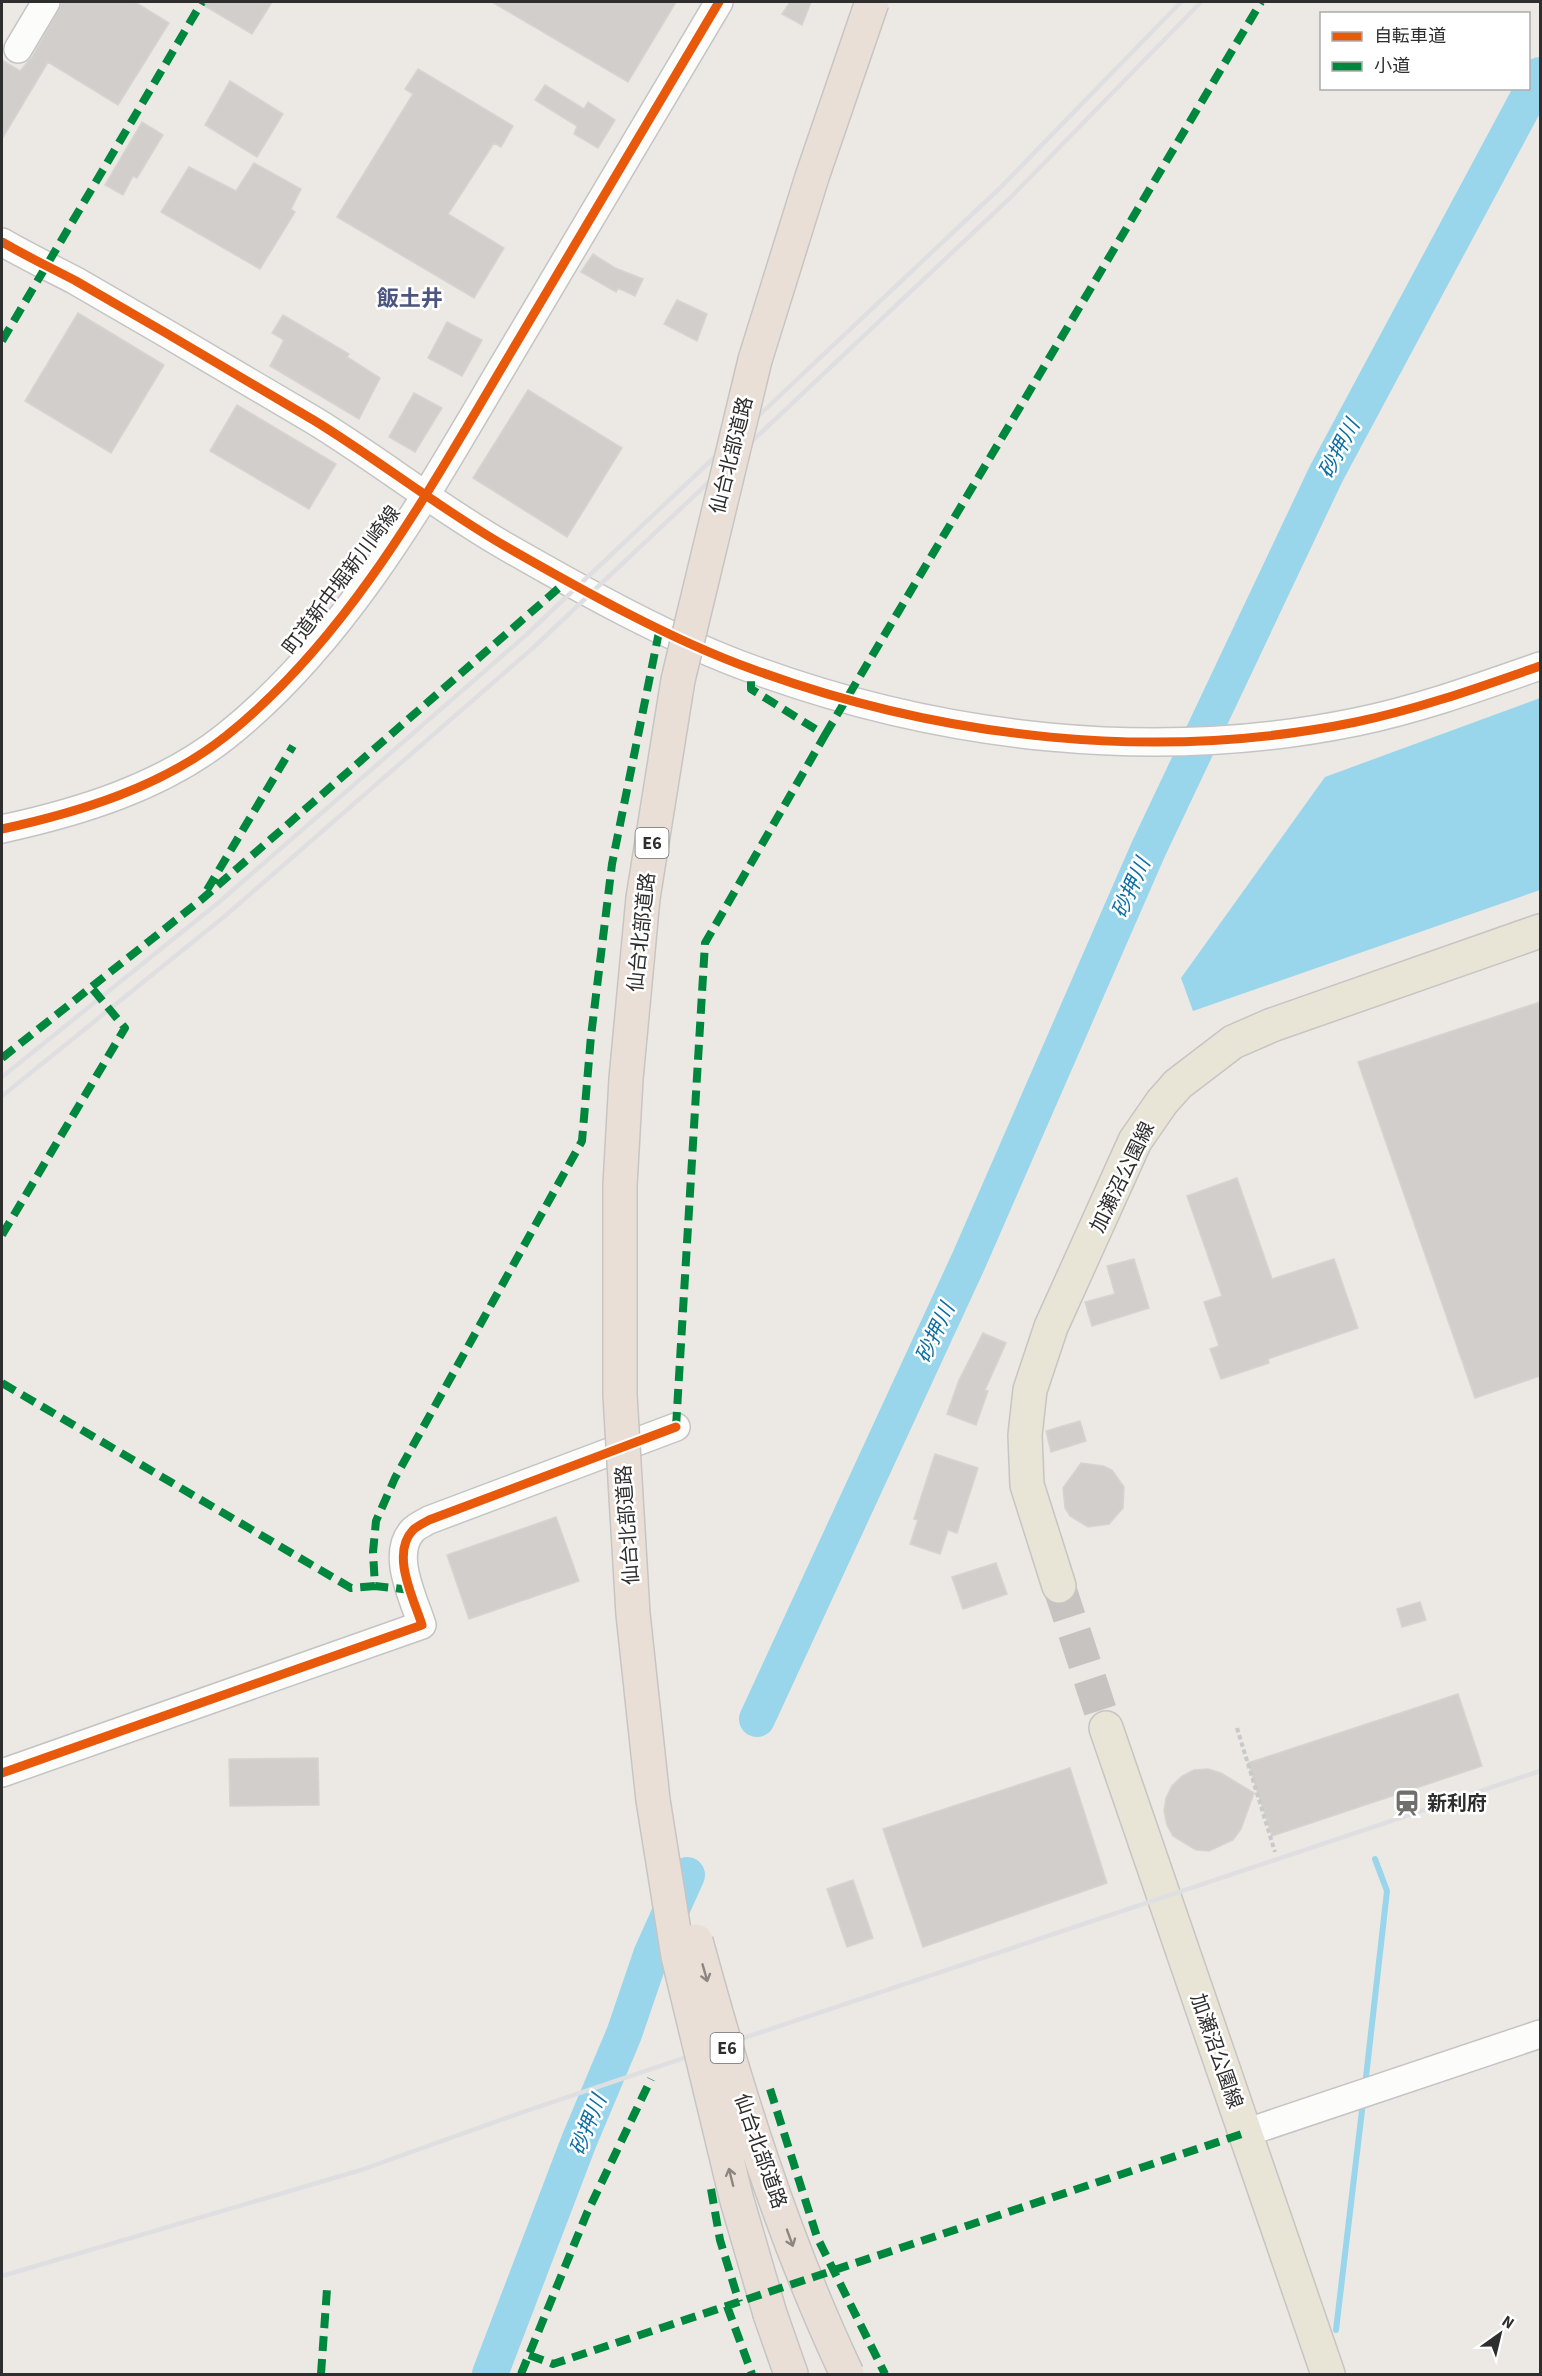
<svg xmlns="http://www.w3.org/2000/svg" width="1542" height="2376" font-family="'Source Sans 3','Noto Sans JP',sans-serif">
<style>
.water{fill:#99d6ec}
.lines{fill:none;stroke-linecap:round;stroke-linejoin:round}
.stream{stroke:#99d6ec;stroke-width:6}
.river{stroke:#99d6ec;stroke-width:36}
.building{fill:#d1cecb;stroke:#d7d4d0;stroke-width:1.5}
.major-tunnel{stroke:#c6c3c0;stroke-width:33;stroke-dasharray:33 16;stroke-linecap:butt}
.minor-casing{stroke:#c5c4c5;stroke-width:30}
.major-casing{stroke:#c6c5c4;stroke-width:36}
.highway-casing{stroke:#c6c5c4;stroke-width:36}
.path{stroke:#c9c9c8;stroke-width:4;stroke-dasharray:4.5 3;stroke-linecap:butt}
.minor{stroke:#fcfcfb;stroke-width:27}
.major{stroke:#e8e4d6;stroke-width:33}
.highway{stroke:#eadfd6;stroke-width:33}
.rail{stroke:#dfdfe1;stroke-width:4.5}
.highway-bridge-casing{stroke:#c6c5c4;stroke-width:36;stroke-linecap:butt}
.highway-bridge{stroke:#eadfd6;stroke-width:33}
.quiet{stroke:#00873e;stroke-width:8;stroke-dasharray:15 8;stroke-linecap:butt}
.cycleway-casing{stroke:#fff;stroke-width:13}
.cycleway{stroke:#e8590c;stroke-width:9}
.oneway{stroke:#8c8682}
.labels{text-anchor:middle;stroke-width:5;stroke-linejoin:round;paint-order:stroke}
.shield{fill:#fff;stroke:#6d6d6d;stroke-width:1.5}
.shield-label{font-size:18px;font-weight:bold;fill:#2e2e2e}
.street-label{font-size:20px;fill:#2e2e2e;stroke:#fff}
.poi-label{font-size:20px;font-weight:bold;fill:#2e2e2e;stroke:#fff;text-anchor:start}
.water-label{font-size:21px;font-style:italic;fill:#0d6fa3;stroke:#fff}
.quarter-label{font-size:22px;font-weight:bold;fill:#4d5680;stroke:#fff}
</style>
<rect width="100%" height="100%" fill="#ece8e4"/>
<path class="water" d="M1540,698V890L1193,1011L1181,978L1325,777Z"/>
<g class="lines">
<path class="stream" d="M1365,2086L1387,1891L1375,1859
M1336,2330L1363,2102"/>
<path class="river" d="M757,1719L969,1260L1148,850L1326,474L1540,75
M490,2374L579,2141L624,2034L651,1955L687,1875"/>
</g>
<path class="building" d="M63,2H135L169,23L118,105L48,62L2,139V60L20,71L32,57Z
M198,2H272L252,34Z
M492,2H676L628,82Z
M790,2H811L802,25L782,14Z
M418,69L513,126L501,147L494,143L448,214L504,248L474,298L337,217L413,94L405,89Z
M230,81L283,114L257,157L205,125Z
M545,85L584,109L588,102L615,120L598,148L574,134L577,126L535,100Z
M142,122L163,135L137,178L133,176L123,195L105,185Z
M254,163L301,189L291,209L295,212L260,269L161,212L189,167L236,191Z
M593,254L615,268L643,279L635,296L618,288L616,292L581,272Z
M677,300L707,314L697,341L664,324Z
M78,313L164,365L111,453L25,401Z
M283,315L349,354L347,357L380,378L359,419L270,366L284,340L272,333Z
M447,322L482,340L462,376L428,358Z
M528,390L622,448L567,537L473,478Z
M414,393L442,408L415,452L389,437Z
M237,405L336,464L309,509L210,451Z
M1540,1002V1376L1475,1398L1358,1062Z
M1237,1178L1272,1279L1334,1259L1358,1328L1268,1359L1269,1363L1221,1379L1210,1349L1219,1346L1204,1302L1222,1296L1187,1196Z
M1134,1259L1149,1308L1092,1326L1085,1302L1115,1294L1107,1266Z
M983,1333L1006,1343L985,1390L988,1391L976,1425L947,1414L959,1380Z
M1080,1421L1086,1441L1051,1452L1046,1431Z
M935,1454L978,1468L957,1533L948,1530L940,1554L910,1544L918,1520L914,1519Z
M1081,1463L1103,1466L1112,1470L1124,1487L1123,1508L1109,1524L1088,1527L1070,1516L1065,1508L1063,1488Z
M556,1517L579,1581L469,1619L447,1555Z
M996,1563L1007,1594L963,1609L952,1577Z
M1420,1602L1426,1620L1402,1627L1397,1609Z
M1458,1694L1482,1766L1272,1836L1248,1763Z
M318,1758L319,1805L230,1806L229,1759Z
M1070,1768L1107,1883L923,1947L883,1829Z
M1208,1769L1221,1773L1254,1793L1241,1829L1233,1840L1209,1851L1196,1850L1173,1836L1167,1825L1164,1811L1166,1798L1172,1786L1182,1776L1194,1770Z
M853,1880L873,1938L847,1947L827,1889Z"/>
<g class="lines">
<path class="major-tunnel" d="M1059,1586L1106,1728"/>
<g class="minor-casing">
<path id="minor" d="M18,49L46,2
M2,242C26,256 51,268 76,281C156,327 236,374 315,421C380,461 439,508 505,546C580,589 671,640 752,669C943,739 1156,763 1356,722C1419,709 1480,687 1540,666
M2,829C80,812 162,787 226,736C348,639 428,492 507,359C577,240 648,121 719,2
M2,1773L422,1625C414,1599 390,1554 413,1530C417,1526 424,1523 429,1520L676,1427
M1245,2133L1540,2034"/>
</g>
<g class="major-casing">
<path id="major" d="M1059,1586L1027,1485L1025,1435L1030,1390L1051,1327L1135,1141L1162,1102L1178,1084L1233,1042L1272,1025L1540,931
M1106,1728L1328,2374"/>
</g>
<g class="highway-casing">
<path id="highway" d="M770,2314L791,2374"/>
</g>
<path class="path" d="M1237,1728L1275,1852"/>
<use href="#minor" class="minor"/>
<use href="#major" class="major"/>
<use href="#highway" class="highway"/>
<path class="rail" d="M2,1077L218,903L525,636L1000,188L1181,2
M2,1096L225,916L534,647L1011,197L1201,2
M2,2276L361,2170L526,2111L1540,1771"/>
<g class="highway-bridge-casing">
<path id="highway-bridge" d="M696,1941C736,2088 782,2237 847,2374
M770,2314L736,2197L678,1956L653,1800L633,1614L620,1395V1185L626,1079L643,898L678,680L755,360L812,177L872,2"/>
</g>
<use href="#highway-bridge" class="highway-bridge"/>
<path class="quiet" d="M2,341L202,2
M825,735L1261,2
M207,890L293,746
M2,1058L201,900L568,580
M2,1235L125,1028L91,987
M2,1383L351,1588L375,1586
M676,1427L705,943L825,735L751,689V669
M411,1590L375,1586L373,1552L376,1521L395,1478L582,1141L591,1036L612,864L660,627
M770,2089L817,2237L885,2374
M711,2189L720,2240L739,2302
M727,2306L752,2374
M529,2355L553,2364L1245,2133
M321,2374L327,2289
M521,2374L587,2213L651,2079"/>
<g class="cycleway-casing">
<path id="cycleway" d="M2,242C26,256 51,268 76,281C156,327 236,374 315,421C380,461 439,508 505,546C580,589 671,640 752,669C943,739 1156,763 1356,722C1419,709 1480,687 1540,666
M2,829C80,812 162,787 226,736C348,639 428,492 507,359C577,240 648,121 719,2
M2,1773L422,1625C414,1599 390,1554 413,1530C417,1526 424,1523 429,1520L676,1427"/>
</g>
<use href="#cycleway" class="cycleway"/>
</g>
<defs><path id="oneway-shaft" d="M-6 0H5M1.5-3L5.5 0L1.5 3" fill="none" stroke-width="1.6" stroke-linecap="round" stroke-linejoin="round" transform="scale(1.5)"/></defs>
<g class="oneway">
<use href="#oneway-shaft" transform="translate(705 1973) rotate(74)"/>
<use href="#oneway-shaft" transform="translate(731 2177) rotate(-104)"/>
<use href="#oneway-shaft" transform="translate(790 2238) rotate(70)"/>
</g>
<defs>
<g id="station-bare" transform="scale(2.07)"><path d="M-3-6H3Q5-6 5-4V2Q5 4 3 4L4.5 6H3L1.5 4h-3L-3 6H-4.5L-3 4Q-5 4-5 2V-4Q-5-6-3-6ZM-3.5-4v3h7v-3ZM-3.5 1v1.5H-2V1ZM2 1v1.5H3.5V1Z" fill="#706f6e" stroke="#fff" stroke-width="2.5" paint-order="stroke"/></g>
</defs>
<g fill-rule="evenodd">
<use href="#station-bare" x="1407" y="1803"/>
</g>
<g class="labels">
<g class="shield">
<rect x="635.5" y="828" width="33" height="30" rx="4.5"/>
<rect x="710.5" y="2033" width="33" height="30" rx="4.5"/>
</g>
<g class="shield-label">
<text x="652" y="849">E6</text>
<text x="727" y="2054">E6</text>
</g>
<g class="street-label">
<text transform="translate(731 455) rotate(-76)" y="7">仙台北部道路</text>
<text transform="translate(341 580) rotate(-53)" y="7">町道新中堀新川崎線</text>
<text transform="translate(641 932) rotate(-84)" y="7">仙台北部道路</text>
<text transform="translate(1122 1177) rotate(-64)" y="7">加瀬沼公園線</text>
<text transform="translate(627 1525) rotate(-94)" y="7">仙台北部道路</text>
<text transform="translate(1217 2051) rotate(71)" y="7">加瀬沼公園線</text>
<text transform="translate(761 2151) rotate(71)" y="7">仙台北部道路</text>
</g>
<g class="poi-label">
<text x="1427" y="1810">新利府</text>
</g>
<g class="water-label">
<text transform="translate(1339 449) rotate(-62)" y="7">砂押川</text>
<text transform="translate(1131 888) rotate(-66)" y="7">砂押川</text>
<text transform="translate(935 1333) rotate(-65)" y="7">砂押川</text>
<text transform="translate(588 2125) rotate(-68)" y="7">砂押川</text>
</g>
<g class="quarter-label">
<text x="410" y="306">飯土井</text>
</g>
</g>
<rect width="1542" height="2376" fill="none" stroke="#2e2e2e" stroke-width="6"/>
<rect x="1320" y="12" width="210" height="78" fill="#ffffff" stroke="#ababab" stroke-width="1.5"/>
<rect x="1332" y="32" width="30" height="9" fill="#e8590c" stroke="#ababab" stroke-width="1.5"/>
<text x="1374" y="42" font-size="18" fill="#2e2e2e">自転車道</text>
<rect x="1332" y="62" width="30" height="9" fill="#00873e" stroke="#ababab" stroke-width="1.5"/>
<text x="1374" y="72" font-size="18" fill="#2e2e2e">小道</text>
<g transform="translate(1500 2334) rotate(34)" stroke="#ffffff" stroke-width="4.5" paint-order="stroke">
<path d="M0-4.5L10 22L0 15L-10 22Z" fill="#2e2e2e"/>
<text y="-9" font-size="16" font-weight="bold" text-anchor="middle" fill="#2e2e2e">N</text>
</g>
</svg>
